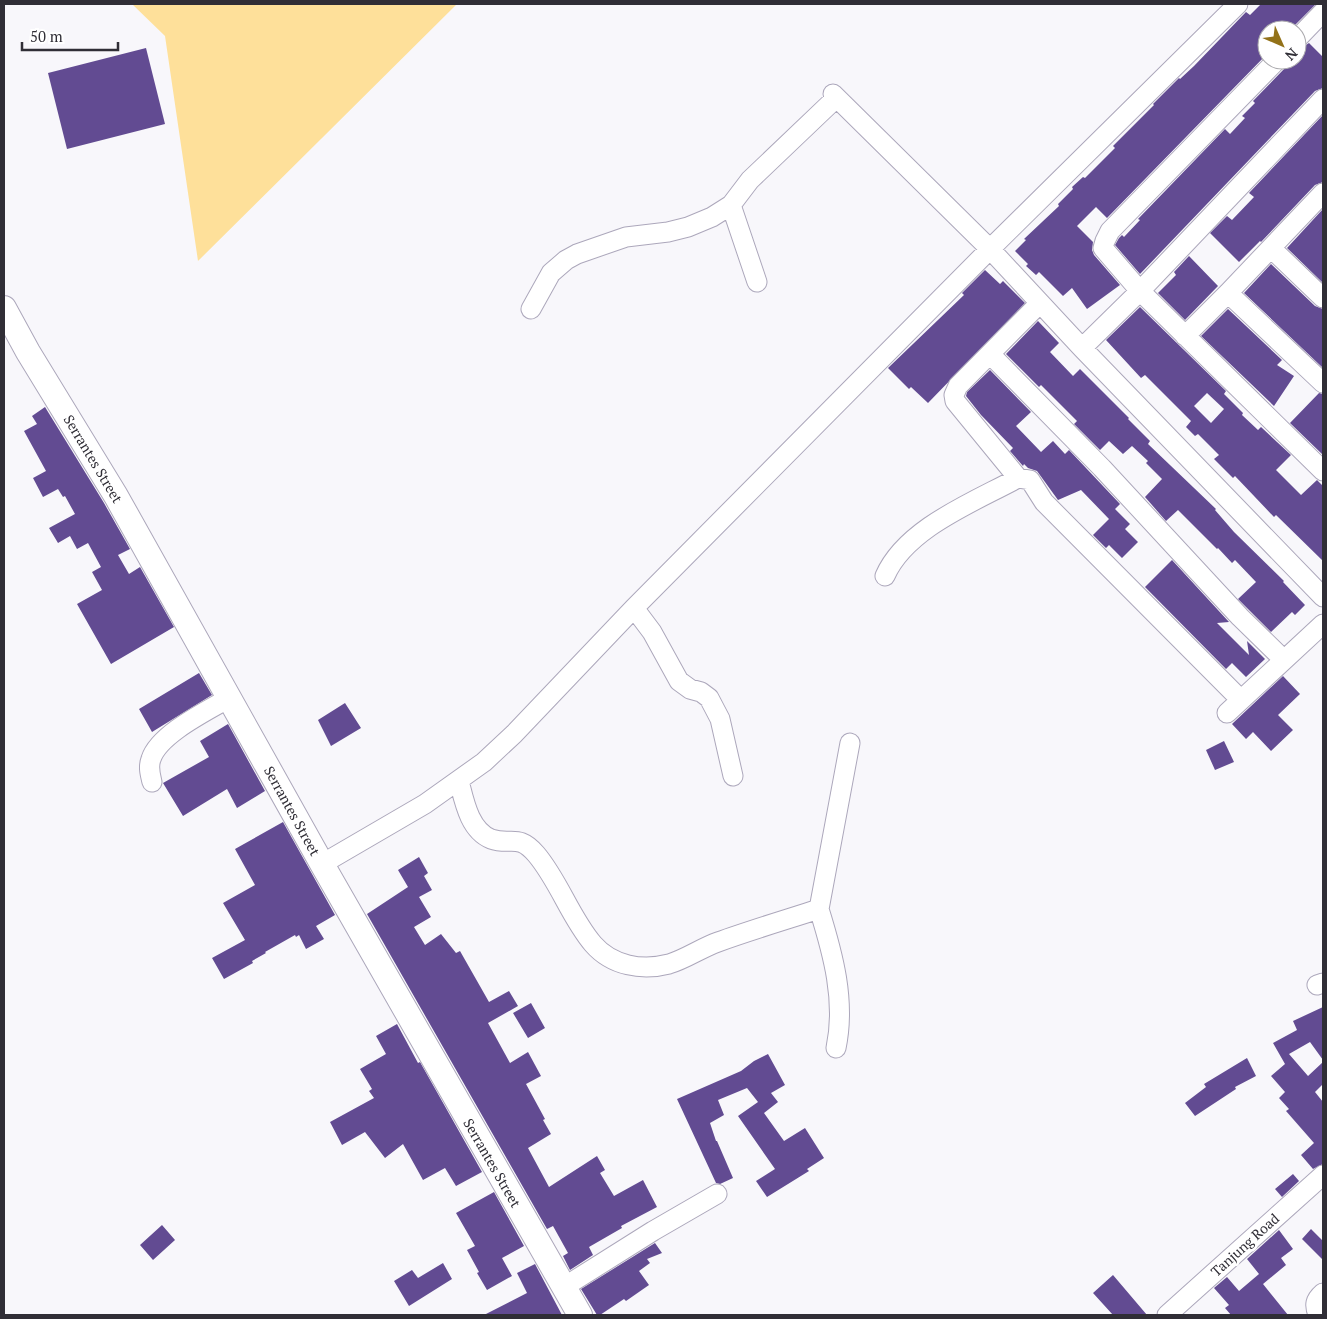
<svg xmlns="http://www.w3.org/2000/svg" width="1327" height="1319" font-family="'PT Serif',serif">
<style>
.green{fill:#fee09a}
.building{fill:#624b92;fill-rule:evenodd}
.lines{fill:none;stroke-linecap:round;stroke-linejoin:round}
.minor-casing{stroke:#aca7bb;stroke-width:21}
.major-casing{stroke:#aca7bb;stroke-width:26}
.minor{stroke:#fff;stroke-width:19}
.major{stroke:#fff;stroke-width:24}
.labels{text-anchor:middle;stroke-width:5;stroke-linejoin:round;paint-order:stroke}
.street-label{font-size:14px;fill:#302e36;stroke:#fff}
</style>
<rect width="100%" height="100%" fill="#f8f7fb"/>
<path class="green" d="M132,4H457L198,261L165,36Z"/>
<path class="building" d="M1261,4H1316L1290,30H1267V54L1107,218L1096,207L1077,226L1093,242L1092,250L1094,255L1120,285L1087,309L1072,288L1063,296L1039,272L1036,275L1026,266L1028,264L1015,251L1026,240L1024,239L1059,206L1058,204L1073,189L1072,187L1083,177L1085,178L1115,148L1113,146L1154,105L1153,104L1179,78L1180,79L1194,66L1246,12L1250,15Z
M1309,43L1323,57V88L1315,91L1140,274L1115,245L1119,238L1122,235L1124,237L1140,220L1138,219L1225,129L1230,134L1245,118L1242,116L1255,103L1253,101L1285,68L1288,60H1297V51Z
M146,48L165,124L67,149L48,73Z
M1323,115V182L1315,185L1261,242L1260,241L1239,262L1210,233L1227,216L1232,220L1254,197L1249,193Z
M1323,209V283L1287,248Z
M1189,256L1218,286L1185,320L1158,293L1176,275L1174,272Z
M1271,264L1315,306L1323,309V368L1244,293Z
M985,270L1000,284L1003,281L1025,303L928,403L911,387L909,389L888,368L964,295L962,293Z
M1140,307L1226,391L1224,394L1243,413L1242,415L1258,430L1261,427L1291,455L1276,470L1301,495L1317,480L1323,486V561L1276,515L1274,517L1235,476L1233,478L1214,459L1219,455L1198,434L1195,436L1186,427L1191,421L1145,375L1141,378L1106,340ZM1207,393L1224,409L1211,423L1194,406Z
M1228,309L1282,360L1277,365L1294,376L1274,406L1201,336Z
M1038,321L1059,343L1050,352L1073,376L1080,369L1129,418L1128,419L1150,441L1148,444L1216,509L1215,510L1234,532L1284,581L1283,582L1305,605L1295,615L1292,612L1271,632L1238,599L1256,582L1235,560L1232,563L1218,548L1217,549L1178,510L1166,521L1145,497L1162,479L1146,463L1148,461L1132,446L1123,454L1109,441L1100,450L1074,424L1077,421L1041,385L1039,387L1006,354Z
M990,370L1031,412L1016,426L1041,452L1053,441L1065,454L1069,450L1120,504L1115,509L1130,524L1125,529L1138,542L1122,558L1109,545L1106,548L1093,535L1109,519L1081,490L1058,500L1037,471L1028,468L1024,464L1023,466L1010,451L1013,448L981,415L966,396L967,392Z
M1319,393L1323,394V455L1290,423Z
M45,407L104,503L130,549L118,555L129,574L140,567L174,627L111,664L77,604L102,590L92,572L101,567L88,543L77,549L70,536L58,543L49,528L75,514L65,496L63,497L58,489L43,497L33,478L46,471L24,431L37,424L32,416Z
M1172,560L1229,622L1217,623L1249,655L1247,641L1265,659L1246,677L1232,663L1226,669L1145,587Z
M199,673L212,695L152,732L139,709Z
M1283,676L1300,694L1278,715L1293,730L1271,751L1253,732L1246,739L1232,724Z
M345,703L361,728L331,746L318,720Z
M228,724L265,791L237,808L227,789L183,816L163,783L209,757L200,741Z
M1224,741L1234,762L1215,770L1206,750Z
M283,822L335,915L316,926L324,939L306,949L299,935L296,937L295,935L265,952L266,953L252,961L253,963L224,979L212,958L245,940L223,903L255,885L235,849Z
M419,857L428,873L424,876L432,890L419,897L431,917L414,927L425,945L441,934L456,953L460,951L489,1002L509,991L518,1006L488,1023L510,1063L528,1052L541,1076L526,1084L545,1119L543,1120L551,1134L528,1148L549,1187L597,1156L605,1170L600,1173L614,1196L643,1180L657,1207L621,1226L622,1228L589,1247L593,1255L570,1270L563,1256L568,1253L553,1226L547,1229L367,914L408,887L398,870Z
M531,1003L545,1028L528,1038L513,1013Z
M1323,1007V1060L1310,1042L1289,1054L1308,1076L1323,1062V1084L1315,1092L1323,1102V1164L1313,1169L1301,1155L1314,1143L1286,1111L1289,1109L1279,1098L1285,1092L1271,1076L1285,1064L1273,1043L1297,1030L1293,1021Z
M397,1024L418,1063L420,1062L482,1172L456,1186L445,1168L423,1180L403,1144L385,1158L365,1132L342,1145L330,1122L374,1098L369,1091L372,1089L360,1069L386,1054L376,1036Z
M768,1054L785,1085L771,1093L778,1102L764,1113L784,1141L805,1128L824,1158L807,1169L809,1171L767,1197L756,1181L775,1169L738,1116L758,1102L747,1088L718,1100L724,1115L710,1123L716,1141H717L733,1178L720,1184L716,1183L677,1099L741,1071L754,1061Z
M1247,1058L1256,1076L1235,1087L1236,1089L1195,1116L1185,1103L1206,1087L1204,1084Z
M1293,1174L1299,1181L1282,1197L1275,1189Z
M494,1192L524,1246L502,1258L512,1276L487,1290L477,1273L479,1272L467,1250L475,1246L456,1213Z
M162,1225L175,1240L153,1260L140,1245Z
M1311,1229L1323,1241V1260L1302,1239Z
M1279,1230L1293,1249L1281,1258L1286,1265L1263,1284L1288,1315H1231L1225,1308L1229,1305L1214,1288L1227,1277L1239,1291L1259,1274L1247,1259Z
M655,1243L662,1253L647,1259L650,1263L639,1271L649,1285L626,1301L624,1299L600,1315H597L581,1289Z
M443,1263L452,1279L409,1306L394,1281L412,1270L418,1278Z
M535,1264L562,1315H484L527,1293L517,1273Z
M1113,1275L1147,1315H1113L1093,1293Z"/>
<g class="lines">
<g class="minor-casing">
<path id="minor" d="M1297,39L1323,12
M1277,60L1110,231L1105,241L1103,248L1140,291L1323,471
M833,94L990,249L1082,348L1323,597
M1271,248L1323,298
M757,282L731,205L750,180L836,98
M1228,293L1323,383
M1040,303L958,386L954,395L955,401L1018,478L1030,480L1044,502L1241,700
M531,309L551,273L566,260L577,254L626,237L668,232L688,227L712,217L731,205
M1185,336L1228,293L1323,193
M1082,348L1140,291L1323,99
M990,354L1102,468L1240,617L1284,660
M885,576C906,528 974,502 1018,478
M634,608L652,632L679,681L690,689L701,692L709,698L720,719L733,776
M1227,713L1323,624
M459,781C464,800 469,830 491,839C511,846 518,833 536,854C559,881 570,917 593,944C612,966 642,971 669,964C686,959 701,948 718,942C751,930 785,920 819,909C833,954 846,1001 836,1048
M152,782C150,774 148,767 151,759C159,734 207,711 229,698
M322,864L425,804L484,762L514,734L634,608L990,249L1238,4
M819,909L850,743
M1317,985L1323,983
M564,1287L653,1231L717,1194
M1167,1315L1323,1175
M1318,1315C1314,1305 1315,1300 1323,1293"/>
</g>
<g class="major-casing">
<path id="major" d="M4,308L28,352L116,496L322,864L580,1315"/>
</g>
<use href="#minor" class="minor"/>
<use href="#major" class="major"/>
</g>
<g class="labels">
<g class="street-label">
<text transform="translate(93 459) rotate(59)" y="5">Serrantes Street</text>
<text transform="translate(292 811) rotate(61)" y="5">Serrantes Street</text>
<text transform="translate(492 1163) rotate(60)" y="5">Serrantes Street</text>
<text transform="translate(1245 1245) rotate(-42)" y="5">Tanjung Road</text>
</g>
</g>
<rect width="1327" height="1319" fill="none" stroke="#302e36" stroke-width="10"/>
<g transform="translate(1282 45) rotate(135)"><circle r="24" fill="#ffffff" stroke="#acabaf"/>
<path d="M0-4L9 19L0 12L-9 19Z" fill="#937219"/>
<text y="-8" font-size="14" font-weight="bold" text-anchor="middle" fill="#302e36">N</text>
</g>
<path d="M22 42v8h96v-8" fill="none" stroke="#302e36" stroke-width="2.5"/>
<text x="30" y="42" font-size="15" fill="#302e36" stroke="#ffffff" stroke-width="4" paint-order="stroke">50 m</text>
</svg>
